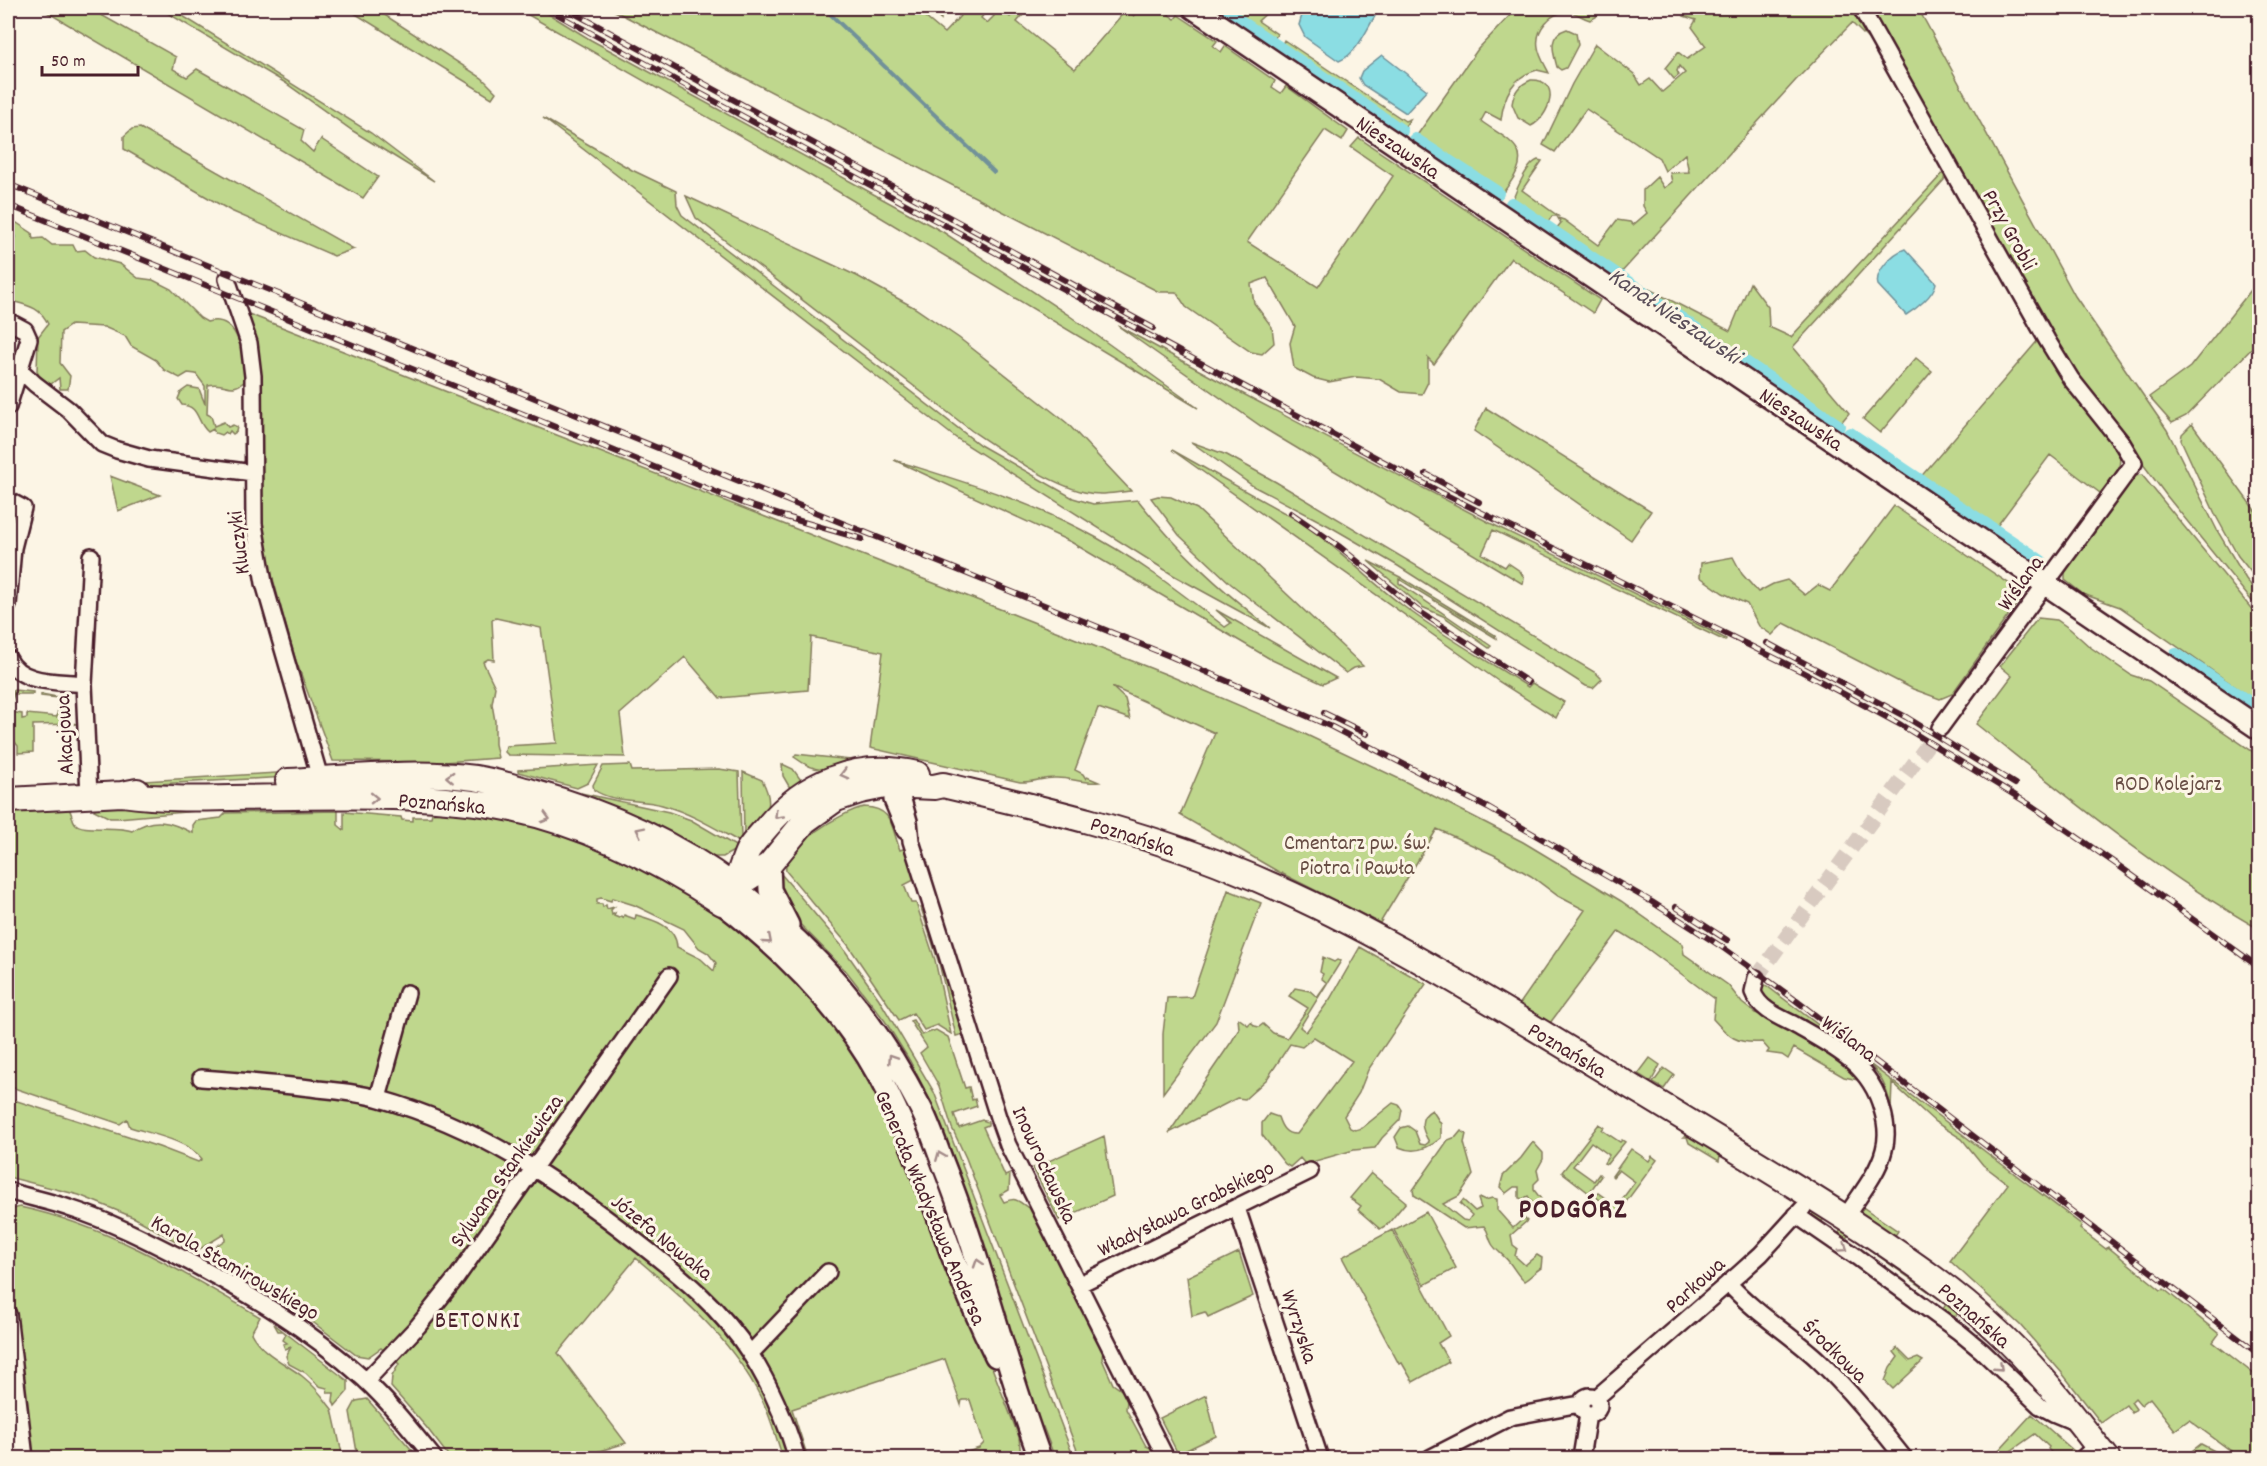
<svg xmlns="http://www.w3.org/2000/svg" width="2267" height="1466" font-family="Dekko,sans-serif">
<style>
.green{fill:#bfd78d;stroke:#847b5c;stroke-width:1.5;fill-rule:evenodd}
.water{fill:#8bdde3;stroke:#719199;stroke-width:1.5}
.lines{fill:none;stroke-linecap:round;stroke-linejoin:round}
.stream{stroke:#719199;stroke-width:4}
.canal{stroke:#8bdde3;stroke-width:14}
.minor-tunnel{stroke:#d8cac0;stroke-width:15;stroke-dasharray:15 8;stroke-linecap:butt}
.minor-casing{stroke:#4a1f2b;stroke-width:20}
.secondary-casing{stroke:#4a1f2b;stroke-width:26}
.primary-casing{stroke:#4a1f2b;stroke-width:28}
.minor{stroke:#fcf5e5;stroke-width:15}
.secondary{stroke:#fcf5e5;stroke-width:21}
.primary{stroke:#fcf5e5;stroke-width:24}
.rail-casing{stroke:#4a1f2b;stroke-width:6}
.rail{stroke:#fcf5e5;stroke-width:4;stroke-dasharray:11;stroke-linecap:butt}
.oneway{stroke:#a38a88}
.labels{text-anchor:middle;stroke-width:6;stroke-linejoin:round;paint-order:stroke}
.street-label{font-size:22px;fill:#4a1f2b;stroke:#fcf5e5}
.park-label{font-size:22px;fill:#674d44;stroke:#fcf5e5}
.water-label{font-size:24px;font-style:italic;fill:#5a4e59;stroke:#fcf5e5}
.neighbourhood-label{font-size:24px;letter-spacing:1.5px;fill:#4a1f2b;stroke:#fcf5e5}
.district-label{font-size:28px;font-weight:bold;letter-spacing:1.5px;fill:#4a1f2b;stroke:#fcf5e5}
</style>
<rect width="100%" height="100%" fill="#fcf5e5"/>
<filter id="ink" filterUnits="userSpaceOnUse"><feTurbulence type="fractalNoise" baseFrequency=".0167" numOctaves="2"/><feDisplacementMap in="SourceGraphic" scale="12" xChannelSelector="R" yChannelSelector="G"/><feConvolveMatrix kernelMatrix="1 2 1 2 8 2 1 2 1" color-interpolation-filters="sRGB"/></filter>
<g filter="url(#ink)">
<path class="green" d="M40,8H89L176,57L173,69L187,77L197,69L304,130L301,141L313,152L321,139L378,177L363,198Z
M159,8H170L371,133L434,181L353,131L284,82Z
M346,8H374L482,78L496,92L492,98Z
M516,8H539L591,40L943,232L1067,314L1198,408L832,188Z
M609,8H935L938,12L941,8H944L940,12L941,19L930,11L925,17L944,33L960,16L964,8H997L990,12L987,10L981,18L987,23L994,16L991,14L1002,11L1010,17L1018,8H1029L1017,22L1075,69L1126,10L1134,16L1142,8H1167L1170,10L1169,15L1175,19L1178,15L1217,41L1213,46L1221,52L1225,46L1275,81L1272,87L1281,93L1286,86L1348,131L1342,141L1325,130L1247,242L1318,287L1393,176L1351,147L1359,138L1600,300L1593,313L1511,258L1434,364L1428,358V382L1422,394L1401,392L1379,379L1356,377L1329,382L1313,378L1294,368L1290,343L1295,326L1267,278L1251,284L1254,303L1272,327L1274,343L1262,354L1251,352L1186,307L1176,292H1159Z
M1207,8H1272L1258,21L1277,34L1274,40L1264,47Z
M1517,8H1600L1596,17L1590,20C1582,18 1577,12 1568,12C1551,11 1535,30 1538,47C1539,56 1545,65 1549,73L1537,70C1512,77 1504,95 1501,120L1486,112L1481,121C1504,139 1536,147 1510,183C1505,190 1502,196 1493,198L1414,145L1413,141L1478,49Z
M1688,8H1857L1865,21L1869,40L1852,23L1796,80L1620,274L1730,331L1750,283L1768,307L1769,327L1791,337L1945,171L1944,180L1793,347L1849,413L1834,431L1555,241C1552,232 1555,230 1561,223L1558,218L1564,220L1598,245L1617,220L1630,222L1633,225L1647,213L1643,206V190L1657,177L1664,188L1672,182L1670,173L1689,172L1685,154L1665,171L1659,158L1586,109L1555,152L1543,145L1572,84L1595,44L1634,74L1641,85L1650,79L1662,92L1685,73L1679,66L1677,71L1679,75L1674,79L1665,68L1678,52L1687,59L1706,46L1692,27L1696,20L1684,16Z
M1869,8H1918L2075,296L2167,430L2218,532L2246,579L2259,595V608L2251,600L2166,495L2070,366L2016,275Z
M1567,29L1576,33L1578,45L1566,68L1561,70L1557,67C1553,52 1547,35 1567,29Z
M1284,40L1405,121L1410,119L1399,135L1278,53Z
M1531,80C1563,79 1549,118 1531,126L1518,118L1512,104C1514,91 1519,85 1531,80Z
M543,118L632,170L676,191L677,205L682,215L980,445L1073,498L1093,504L1138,500C1178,551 1219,588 1270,628L1173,575L956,438Z
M140,128L354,249L334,256L231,211L124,149V136L132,129Z
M1538,160L1542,161L1522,190L1558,216H1552L1544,228L1540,230L1515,215L1511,208C1513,196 1526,164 1538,160Z
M686,196L857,276L915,308L959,338L1067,423L1131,491C1115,493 1100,496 1084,492C1048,483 1003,452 972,431L696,218Z
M17,223L32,233L33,239L43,238L52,245H73L76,251L85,250L94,257L120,264L138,278L153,280L171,289L200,318L207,322C240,313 243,358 247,379C230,396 227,380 208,385L207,414L211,416L214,426L224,422L228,427L233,425L237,427L236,432L233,434L230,431L228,434L225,432L221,435L215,433L213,429L208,432C196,422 200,406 182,405L178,399L181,392L188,387L199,389L205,404V386L196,374L188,373L180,378L164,370L156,360L131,346L125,336L104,327L71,325L61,332L60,363L70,376L68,389H60L59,378L51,384L41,382L37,371L38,337L48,324C41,309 31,306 15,302L11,305L8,301V224Z
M2259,280V341L2186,416L2172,423L2149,397L2190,367Z
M246,313L1168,675L1292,728L1408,783L1523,842L1621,901L1682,944L1684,954L1728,985L1742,1003L1755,1013L1775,1019L1831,1054L1863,1081L1844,1077L1794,1048L1788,1059L1782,1055L1767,1053L1769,1050L1762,1042C1736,1044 1729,1037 1713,1019L1715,999L1645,947L1619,931L1550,1023L1519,1005L1585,910L1558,896L1531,876L1494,855L1437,829L1380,923L1277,871L1180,815L1215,733L1112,687L1125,699L1130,719L1098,708L1075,770L1083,774L1086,779L1087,777L1099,782C1083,784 1070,777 1054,778C1042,778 1032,783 1020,782L870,748L883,652L811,637L808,690L720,698L685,657L620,714L625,757L508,755L505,752L506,746L557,743L541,628L496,618L492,620L494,660L488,659L483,662L495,687L492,704L495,721V744L498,758L444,762L333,761L295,658L258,525L261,374Z
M1118,326L1230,387L1492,524L1709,630L1726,639L1725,641L1493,530L1482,554L1505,567L1508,563L1520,571L1524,578L1523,584L1265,429Z
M2040,338L2119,447C2123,471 2115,475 2100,493L2050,455L1994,530L1918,480Z
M1916,358L1932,371L1880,433L1863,419Z
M1486,408L1651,511L1631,540L1474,431Z
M2192,424L2259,516V582L2238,556L2217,518L2181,440L2182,434Z
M1191,442L1227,455L1276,482L1596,673L1602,679L1593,688L1586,686L1398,566L1329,526L1253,486Z
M1172,450L1299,521C1336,545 1366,578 1402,605C1441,635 1487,660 1528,687L1532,683L1564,702L1556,718L1498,681Z
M894,460C957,480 1021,498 1080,529C1132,555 1179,591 1225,627L1231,623L1216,610L1336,678L1323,684L1272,660L1071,542Z
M2142,475L2259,618V703L2120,607L2083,594L2065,580V568L2084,547L2096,522L2133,476Z
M110,476L160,495L118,511Z
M1158,496L1171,497L1197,509L1363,666L1354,668L1346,673L1231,584L1179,535L1151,498Z
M1894,506L2017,589L2018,602L1952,694L1940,699L1913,689L1784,623L1772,635L1759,626L1747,604L1723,593L1700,577L1701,563L1733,557L1742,574L1758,592L1773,584L1787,580L1805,595L1818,585L1830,591Z
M1368,561L1400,577L1495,635L1496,638L1399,579V583L1491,646L1489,648L1443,616L1422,607Z
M2038,618L2057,620L2070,629L2090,647L2131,675L2149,681L2259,756V929C2158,872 2067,796 1976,724L2012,676L2000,666Z
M14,690L33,692V694H14L11,704V712L22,714V719L27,718V714L57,717L59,698L41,696V694L68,699L66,722L77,724L33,725V752L18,753V746L8,733V709Z
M796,754L860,761C830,769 821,777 794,757Z
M782,764L793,769L803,783L790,788L783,776Z
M598,765L588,783L577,788L518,772V770Z
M630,765L632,771L719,769L739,772L741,837L738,841C713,827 690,813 662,805C641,799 613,803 594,790L593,785L603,766Z
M310,771L306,776L102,787L95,784Z
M743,772L762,780C778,810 763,817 744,839Z
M581,793L669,812L691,820L739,848L723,857H708Z
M337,802L336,809L208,810L118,818H110L94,810L98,805L100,807L101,804Z
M62,805L69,809C72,813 72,819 75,823C80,832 118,825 132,831C154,816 171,822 193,833V825L196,821L221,818L226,813L338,811V825L344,830V812L401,817L402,820L413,821V817H431L432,813L458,810L548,829L597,845L715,909L775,959L823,1011L872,1082L914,1167L1019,1437L1021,1458H951L979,1448L984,1443L970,1400H962L961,1405L945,1359L792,1409L808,1458H783C778,1443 773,1426 767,1411C740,1347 688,1302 636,1258L558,1353L626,1443L576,1458H450L427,1428L391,1387L392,1376L399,1364L381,1348L368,1357L356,1355L289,1304L204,1254L225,1240L224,1234L195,1252L135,1218L79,1195L8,1177V1098L159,1147L198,1162L202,1159C189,1141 152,1134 130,1127L127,1119L120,1124L8,1086V816L12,815V812ZM601,898L611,901L612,898L634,905L684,929L699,948L708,953L716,963L714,971L701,959L677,947C676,926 654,920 636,915L635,919L624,915L623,918L621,916L619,918L614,916L615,913L612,915L611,910L614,907L607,909L606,905L603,907L602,904H597V899Z
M864,807C893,808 891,826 900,850L906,848L915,875L914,880L904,885L911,903H916L935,960L951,1034L937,1025L924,1030L913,1013L899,1020L848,945L786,871C782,847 843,811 864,807Z
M776,872L782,875L841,945L879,999L934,1092L1074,1458H1055L1043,1427L1040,1428L960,1174L936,1112L910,1061L885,1021L847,972L785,909Z
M1228,890L1261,903L1216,1022L1163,1093V1034L1167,998L1192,997Z
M925,906L964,1034L956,1036L939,963L921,908Z
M1360,947L1426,984L1368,1070L1359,1093L1344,1116L1350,1128L1355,1130L1362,1128L1393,1103L1399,1105L1402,1110L1400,1120L1382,1138L1375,1148L1354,1150L1305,1164L1300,1158L1290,1167L1285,1164L1262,1135V1123L1269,1114L1278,1117C1281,1126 1285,1135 1297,1134L1352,1061L1314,1037L1302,1047L1290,1044L1267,1079L1245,1099L1237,1098L1169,1133L1232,1041L1239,1029L1238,1018L1248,1025L1251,1022L1255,1026L1259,1027L1263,1024L1273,1033L1287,1038L1308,1008L1289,996L1295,988L1310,991L1317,997L1327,983L1321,978L1323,974L1320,972L1323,957L1334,962L1337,960L1341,961L1300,1027L1306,1032L1330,999Z
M1763,983L2082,1225L2080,1229L2106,1249L2108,1247L2161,1290L2164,1289L2219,1334L2213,1342L2259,1378V1458L2243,1452L2238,1456L2189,1420L2175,1430L2150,1398L2141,1405L2135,1398L2131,1402L2136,1409L2132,1413L2126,1405L2101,1423L2062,1373L2020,1325L1950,1261L2008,1184L1983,1165L1962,1139L1935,1122L1892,1083L1891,1108C1888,1095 1885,1083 1877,1073C1857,1047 1793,1015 1764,998L1759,992Z
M913,1020L922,1035L936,1030L948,1037L965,1088L969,1087L972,1100L975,1099L977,1106L954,1114L959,1128L982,1120L988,1122V1125L983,1127L1005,1176L1010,1174L1009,1190L1000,1195L1004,1202C1016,1197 1017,1200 1027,1207L1030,1205L1103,1349L1102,1359L1113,1384L1124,1392L1127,1401L1126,1409L1146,1446L1153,1449L1155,1458H1080L966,1158L952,1128L939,1086L920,1053L927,1047L910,1021Z
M1650,1058L1660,1065L1651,1082L1638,1074Z
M1664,1068L1674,1075L1664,1089L1653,1083Z
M1432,1110L1441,1124V1138C1429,1148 1414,1154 1399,1147L1395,1137L1401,1128L1408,1126L1415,1131L1420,1144L1425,1145L1429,1142C1422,1130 1417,1118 1432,1110Z
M1599,1124L1604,1127L1602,1130L1620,1142L1622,1140L1625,1142L1607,1164L1604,1163L1609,1155L1591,1142L1573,1166L1594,1181L1599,1174L1601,1176L1589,1193L1562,1172Z
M1461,1131L1466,1134L1464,1143L1473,1175L1459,1196L1443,1204L1463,1220L1468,1221L1472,1215L1460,1204L1463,1200L1475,1211L1481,1208L1478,1199L1481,1198L1485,1200L1492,1198L1497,1199V1210L1513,1228L1524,1218L1527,1221L1511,1235L1513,1245L1517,1248L1515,1256L1525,1265L1537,1255L1542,1258L1541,1268C1534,1272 1530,1278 1524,1281C1517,1275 1514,1268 1509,1262C1504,1255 1496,1251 1492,1244C1488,1237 1489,1232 1484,1226L1464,1228L1414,1195L1413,1190L1448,1140L1456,1137Z
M1689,1133L1698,1139L1699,1143L1701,1141L1720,1156L1719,1161L1689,1143L1687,1137H1684Z
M1104,1136L1113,1196L1059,1220L1033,1168Z
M1533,1142L1543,1153V1159L1537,1170L1539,1179L1534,1184V1190L1541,1199L1535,1207L1528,1196L1523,1199L1519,1198V1187H1514L1506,1193L1500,1187L1503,1176L1521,1158Z
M1631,1149L1649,1161L1652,1156L1657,1160L1617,1214L1595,1196L1598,1193L1617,1206L1635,1182L1619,1170L1613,1177L1612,1176Z
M1371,1173L1406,1202L1388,1224L1380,1229L1358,1210L1361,1206L1350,1198Z
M20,1207C106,1225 185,1273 260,1317L251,1333C262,1354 285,1363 302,1376C312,1384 321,1394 328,1404L332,1409L343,1458H8V1224H10L9,1213L13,1209Z
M1860,1208H1864L1898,1231L1894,1237L1860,1215Z
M1815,1211C1831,1213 1856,1234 1869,1244C1933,1288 2000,1332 2046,1395L2041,1400L2017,1377L2021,1368L1959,1313L1951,1319L1942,1311L1946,1304L1849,1235L1844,1240L1837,1237L1841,1229L1825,1218L1819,1224H1816L1811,1216Z
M1426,1212L1456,1268L1424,1285L1394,1230Z
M1392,1230L1449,1336L1438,1343L1449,1362L1413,1382L1402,1363L1399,1364L1342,1257Z
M1239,1252L1253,1296L1208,1317L1205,1312L1192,1316L1187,1277Z
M274,1324L348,1381V1391L335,1406L333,1401L334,1393H328L327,1388L319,1386L306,1373L289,1364L286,1356L291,1347L285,1349L283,1344L287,1343L283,1340L286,1334L283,1331H278Z
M1897,1348L1910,1361L1918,1358L1923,1361L1893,1389L1885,1381L1890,1368L1898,1357L1894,1352Z
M1206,1395L1216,1436L1178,1454L1160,1418Z
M367,1399L419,1458H358L350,1412L356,1401Z
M2032,1414L2075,1452L2068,1458H2056L2048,1449L2049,1447L2035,1434L2005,1455L1999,1450Z
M2201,1444L2228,1458H2183Z"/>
<path class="water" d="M1310,8H1374L1376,10L1375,16C1366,31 1356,55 1339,61L1305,37L1299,25L1302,15Z
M1382,55L1427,90L1406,113L1363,85L1359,78L1362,71Z
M1905,249L1936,283C1934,295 1916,309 1906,315L1878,285C1874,272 1893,253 1905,249Z"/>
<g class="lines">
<path class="stream" d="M824,8L994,172
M8,237H15"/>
<path class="canal" d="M1220,8L1401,131
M1415,140L1497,193
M1512,204L1838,426
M1850,434L2041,562
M2176,655L2260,710"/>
<path class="minor-tunnel" d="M1756,978L1940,728"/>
<g class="minor-casing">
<path id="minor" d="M1861,8L2047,340L2071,379L2122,443L2134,463L1940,728
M227,279L249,343L253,376L254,524L264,583L322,785
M8,321L25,330L29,339L8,407
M8,363L19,369L35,384L69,410L102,444L117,450L149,459L253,473
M8,500L23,508L13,548L8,605
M8,658C20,685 59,681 84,684
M897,779L909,821L911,841L998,1117L1008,1145L1166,1458
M897,785L892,792V800L905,831
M89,796L84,684L91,556
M1756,978L1753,992C1759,1009 1779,1017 1795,1025C1832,1046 1870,1064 1882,1109C1886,1122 1888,1136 1884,1150C1878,1174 1858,1197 1845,1218
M201,1078C240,1081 279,1084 318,1089C339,1091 360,1093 380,1099C477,1126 558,1180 636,1241C679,1274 722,1309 751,1355C772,1388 786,1422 797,1458
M378,1098L407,993
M8,1191C28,1197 49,1201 69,1208C107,1220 143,1238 178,1256C245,1291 308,1328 364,1379C390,1403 412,1431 434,1458
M1237,1208L1320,1458
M1796,1215L1857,1257L1959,1332L1982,1351L2040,1406L2053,1413L2077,1423
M1728,1283C1754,1312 1787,1332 1816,1358C1848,1388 1877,1424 1904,1458
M1080,1284L1310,1171
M8,1314L25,1458
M750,1354L828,1272
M366,1381L418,1326L457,1277L669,976
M1581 1405a9 9 0 1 1 18 0a9 9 0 1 1-18 0Z
M1596,1398L1740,1273L1761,1254L1803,1208
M1430,1458L1510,1417L1580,1404
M1581,1458L1588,1414
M2083,1458L2097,1445"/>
</g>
<g class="secondary-casing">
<path id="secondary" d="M1194,8L2260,729
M769,865L770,890L788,925
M734,887C815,949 873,1016 920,1107C929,1124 935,1143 942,1161C981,1258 1004,1361 1040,1458
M722,903C773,942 819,986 856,1039C896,1096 919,1165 943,1230C958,1273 976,1315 996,1356"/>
</g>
<g class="primary-casing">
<path id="primary" d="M288,781C348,778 415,770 475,778C495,781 514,787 533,792C605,812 674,842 734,887
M122,794C178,802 237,797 294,797C366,796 441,795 512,809C588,825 657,860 722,903C727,897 732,891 735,884C740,873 743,860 748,850C753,842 760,835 766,828C804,782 857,760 917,774
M8,800L122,794L137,791
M734,887L769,865L805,821L836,799L860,791L890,785L934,787L943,785C1041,808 1139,831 1233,869C1376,926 1509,1014 1642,1093C1716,1138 1791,1182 1864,1230C1909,1260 1955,1291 1995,1329C2038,1368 2072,1414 2107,1458"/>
</g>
<use href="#minor" class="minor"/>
<use href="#secondary" class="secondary"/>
<use href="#primary" class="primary"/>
<g class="rail-casing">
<path id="rail" d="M546,8L681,83L1440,492L1803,672L1901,725L2029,804L2119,866L2260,968
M565,8L1153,328
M8,184L1172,657L1332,727L1488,808L1652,902L1722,947L1794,999L2260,1355
M8,205L743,503L786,517L862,539
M1426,474L1479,502
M1291,513L1340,547L1417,610L1528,682
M1767,643L1906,717L2015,784
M1324,713L1367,734
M1676,907L1727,940"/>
</g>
<use href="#rail" class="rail"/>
</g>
<defs><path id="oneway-chevron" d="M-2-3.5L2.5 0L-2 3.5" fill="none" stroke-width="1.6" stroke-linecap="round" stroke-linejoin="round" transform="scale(1.5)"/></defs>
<g class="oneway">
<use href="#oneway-chevron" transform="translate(844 774) rotate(165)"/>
<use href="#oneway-chevron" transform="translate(450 777) rotate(-177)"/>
<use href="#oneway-chevron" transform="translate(374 798) rotate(1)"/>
<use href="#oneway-chevron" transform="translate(778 815) rotate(134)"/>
<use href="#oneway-chevron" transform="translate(546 818) rotate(16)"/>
<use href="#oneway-chevron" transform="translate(640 831) rotate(-154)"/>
<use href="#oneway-chevron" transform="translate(768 940) rotate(41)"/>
<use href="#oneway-chevron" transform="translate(892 1058) rotate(-123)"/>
<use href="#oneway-chevron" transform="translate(940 1156) rotate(-112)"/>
<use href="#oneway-chevron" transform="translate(1844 1248) rotate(35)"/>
<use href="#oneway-chevron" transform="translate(978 1263) rotate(-108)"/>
<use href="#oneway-chevron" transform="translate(1999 1367) rotate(43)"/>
</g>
</g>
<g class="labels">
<g class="street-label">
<text transform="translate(1399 146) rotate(34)" y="8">Nieszawska</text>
<text transform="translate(2011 229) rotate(61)" y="8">Przy Grobli</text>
<text transform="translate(1802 418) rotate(34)" y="8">Nieszawska</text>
<text transform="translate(237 543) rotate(-97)" y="8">Kluczyki</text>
<text transform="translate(2019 582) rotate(-54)" y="8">Wiślana</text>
<text transform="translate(63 735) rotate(-93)" y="8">Akacjowa</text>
<text transform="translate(442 802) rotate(5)" y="8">Poznańska</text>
<text transform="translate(1133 835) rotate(18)" y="8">Poznańska</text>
<text transform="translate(1850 1037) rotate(37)" y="8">Wiślana</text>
<text transform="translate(1568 1049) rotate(31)" y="8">Poznańska</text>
<text transform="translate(1046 1164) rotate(65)" y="8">Inowrocławska</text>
<text transform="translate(505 1170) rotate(-55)" y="8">Sylwana Stankiewicza</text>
<text transform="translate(932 1207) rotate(67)" y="8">Generała Władysława Andersa</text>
<text transform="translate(1185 1207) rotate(-26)" y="8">Władysława Grabskiego</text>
<text transform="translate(663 1236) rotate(39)" y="8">Józefa Nowaka</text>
<text transform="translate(236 1266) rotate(30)" y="8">Karola Stamirowskiego</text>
<text transform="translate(1694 1284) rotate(-42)" y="8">Parkowa</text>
<text transform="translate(1975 1314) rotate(41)" y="8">Poznańska</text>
<text transform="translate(1301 1326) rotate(72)" y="8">Wyrzyska</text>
<text transform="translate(1836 1350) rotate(44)" y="8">Środkowa</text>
</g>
<g class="park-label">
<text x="2168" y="790">ROD Kolejarz</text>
<text x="1357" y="849">Cmentarz pw. św.<tspan x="1357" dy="25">Piotra i Pawła</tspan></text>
</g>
<g class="water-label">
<text transform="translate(1675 315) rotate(34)" y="8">Kanał Nieszawski</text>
</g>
<g class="neighbourhood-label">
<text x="478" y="1327">BETONKI</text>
</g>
<g class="district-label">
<text x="1573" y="1217">PODGÓRZ</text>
</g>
</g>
<rect width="2267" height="1466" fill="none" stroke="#fcf5e5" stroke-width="30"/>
<rect x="15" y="15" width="2237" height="1436" fill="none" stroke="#4a1f2b" stroke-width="2" filter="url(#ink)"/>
<path d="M42 66v9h96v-9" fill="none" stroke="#4a1f2b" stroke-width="3"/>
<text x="51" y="66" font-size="18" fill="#4a1f2b" stroke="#fcf5e5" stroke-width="4.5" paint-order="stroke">50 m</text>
</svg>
